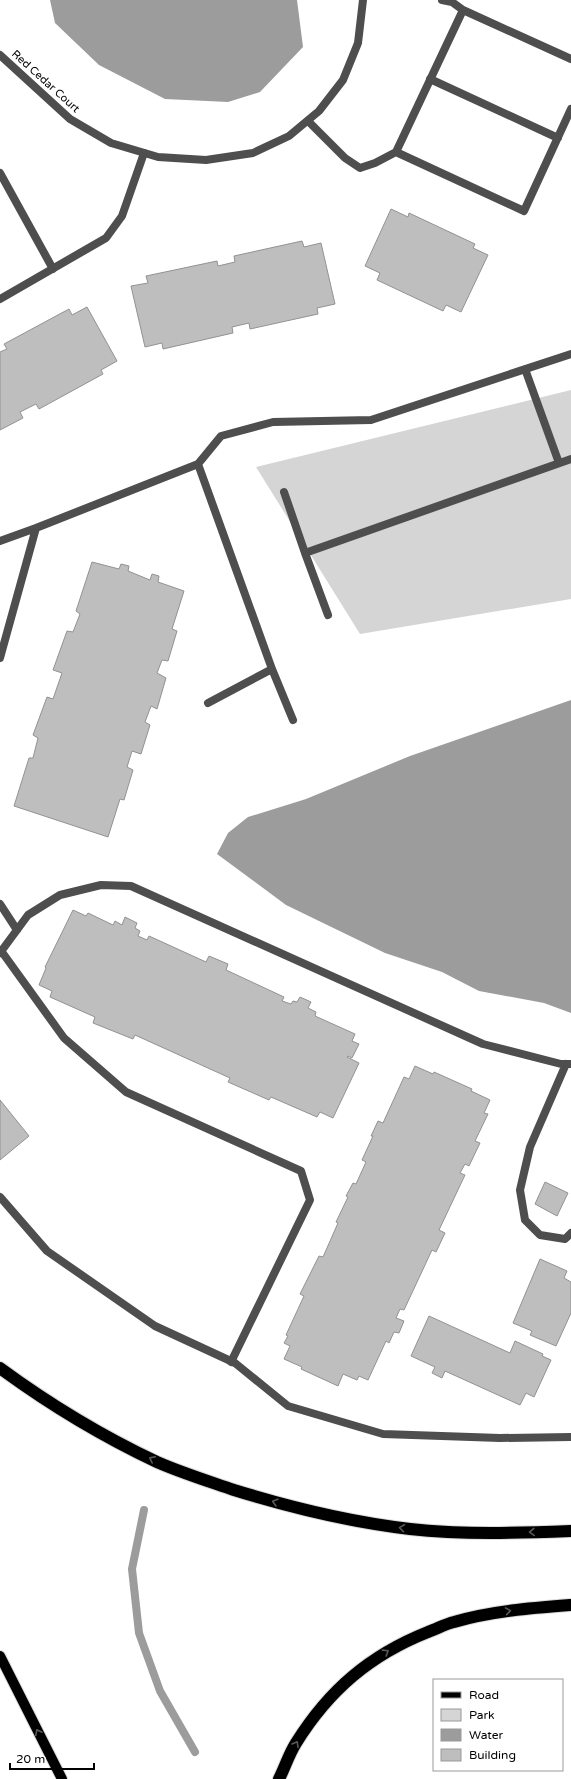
<svg xmlns="http://www.w3.org/2000/svg" width="571" height="1779" font-family="'Varela Round',sans-serif">
<style>
.green{fill:#d5d5d5}
.water{fill:#9c9c9c}
.lines{fill:none;stroke-linecap:round;stroke-linejoin:round}
.stream{stroke:#9c9c9c;stroke-width:8}
.building{fill:#bebebe;stroke:#929292}
.primary-casing{stroke:#dbdbdb;stroke-width:12}
.highway-casing{stroke:#dbdbdb;stroke-width:14}
.lane{stroke:#4e4e4e;stroke-width:8}
.street{stroke:#4e4e4e;stroke-width:8}
.primary{stroke:#000;stroke-width:10}
.highway{stroke:#000;stroke-width:12}
.oneway{stroke:#595959}
.labels{text-anchor:middle;stroke-width:3.5;stroke-linejoin:round;paint-order:stroke}
.street-label{font-size:11px;fill:#000;stroke:#fff}
</style>
<rect width="100%" height="100%" fill="#fff"/>
<path class="green" d="M571,390V599L360,634L256,467Z"/>
<path class="water" d="M50,0H297L303,47L260,92L228,102L165,99L99,65L55,23Z
M571,700V1013L544,1003L479,991L442,972L385,953L286,905L217,854L228,833L248,817L306,799L410,756Z"/>
<g class="lines">
<path class="stream" d="M144,1510L132,1569L139,1633L160,1691L195,1752"/>
</g>
<path class="building" d="M391,209L408,217L409,213L475,244L473,248L488,255L461,312L446,305L443,311L377,280L380,273L365,266Z
M302,241L304,247L321,243L335,304L317,308L318,314L250,329L249,323L232,327L233,333L163,349L162,343L145,347L131,286L148,283L146,276L217,261L218,266L235,262L234,256Z
M87,307L117,361L101,370L103,374L39,409L36,404L20,412L23,418L0,430V352L7,349L4,344L69,309L72,315Z
M92,562L119,569L121,564L129,566L128,571L150,580L152,574L159,576L158,582L184,591L172,629L177,631L168,661L162,660L157,673L166,678L157,709L151,706L145,722L150,725L141,754L132,751L127,767L133,770L124,800L120,799L108,837L14,806L29,758H33L38,738L33,735L47,697L53,699L62,673L53,670L67,631L73,632L80,614L76,611Z
M73,910L86,916L88,913L113,925L115,921L122,925L125,917L137,923L135,928L140,931L138,936L147,940L149,936L206,962L209,956L228,964L226,970L284,997L282,1001L291,1004L293,1001L297,1002L300,997L311,1002L308,1008L316,1012L315,1016L355,1034L352,1041L359,1044L352,1058L348,1056L347,1057L359,1063L333,1118L320,1112L317,1117L271,1097L269,1100L228,1082L230,1078L135,1035L133,1039L93,1023L95,1017L50,997L52,991L39,985L46,968L45,967Z
M415,1066L433,1074L434,1072L472,1089L471,1091L490,1100L484,1113L488,1114L475,1141L480,1143L469,1166L465,1164L460,1173L465,1175L439,1230L445,1233L436,1252L432,1250L404,1310L400,1309L396,1318L404,1321L399,1333L394,1332L389,1343L386,1341L368,1380L359,1376L357,1380L343,1374L338,1386L301,1369L302,1367L284,1359L290,1346L284,1343L288,1336L286,1335L304,1296L300,1294L319,1256L323,1257L338,1223L336,1222L348,1197L346,1196L353,1183L356,1184L366,1162L362,1160L373,1136H371L378,1121L383,1123L404,1077L409,1079Z
M0,1100L29,1136L0,1160Z
M545,1182L568,1193L557,1216L535,1204Z
M540,1259L567,1271L564,1278L571,1282V1313L556,1346L530,1335L532,1331L513,1323Z
M429,1316L510,1353L515,1341L543,1354L542,1356L551,1360L534,1397L526,1393L520,1405L445,1371L442,1378L432,1373L435,1367L411,1356Z"/>
<g class="lines">
<g class="primary-casing">
<path id="primary" d="M0,1656L62,1779"/>
</g>
<g class="highway-casing">
<path id="highway" d="M0,1368C49,1404 102,1436 157,1462C182,1473 208,1481 234,1490C292,1508 350,1522 410,1529C463,1535 517,1533 571,1531
M279,1779C285,1767 289,1754 296,1743C329,1690 370,1655 428,1632C437,1629 445,1624 454,1622C492,1611 532,1608 571,1605"/>
</g>
<path class="lane" d="M442,0L452,2L463,10
M571,59L463,10L396,152L524,211L571,109
M430,79L558,138
M308,121L345,158L360,168L375,163L396,152
M0,173L53,269
M0,299L106,238L122,216L144,153
M525,369L559,463
M198,464L272,669L293,720
M284,492L305,553
M0,541L36,528
M328,615L305,553L571,459
M0,658L36,528L198,464L221,436L273,422L371,420L571,354
M208,703L272,669
M0,904L17,930
M2,952L64,1038L126,1092L301,1171L310,1200L231,1362
M0,953L28,915L60,895L101,885L131,886L483,1044L561,1064H571
M566,1064L530,1147L520,1190L525,1220L540,1235L565,1239L571,1233
M0,1197L47,1251L155,1326L235,1363L288,1406L383,1434L500,1438L571,1437"/>
<path class="street" d="M0,55L70,119L111,143L158,157L206,160L253,153L289,136L319,111L343,80L358,43L363,0"/>
<use href="#primary" class="primary"/>
<use href="#highway" class="highway"/>
</g>
<defs><path id="oneway-chevron" d="M-2-3.5L2.5 0L-2 3.5" fill="none" stroke-width="1.6" stroke-linecap="round" stroke-linejoin="round"/></defs>
<g class="oneway">
<use href="#oneway-chevron" transform="translate(152 1459) rotate(-153)"/>
<use href="#oneway-chevron" transform="translate(275 1502) rotate(-164)"/>
<use href="#oneway-chevron" transform="translate(402 1528) rotate(-172)"/>
<use href="#oneway-chevron" transform="translate(532 1532) rotate(178)"/>
<use href="#oneway-chevron" transform="translate(508 1611) rotate(-9)"/>
<use href="#oneway-chevron" transform="translate(386 1652) rotate(-32)"/>
<use href="#oneway-chevron" transform="translate(38 1732) rotate(-117)"/>
<use href="#oneway-chevron" transform="translate(296 1744) rotate(-60)"/>
</g>
<g class="labels">
<g class="street-label">
<text transform="translate(46 81) rotate(42)" y="4">Red Cedar Court</text>
</g>
</g>
<rect x="433" y="1679" width="130" height="92" fill="#ffffff" stroke="#999999"/>
<rect x="441" y="1692" width="20" height="6" fill="#000000" stroke="#999999"/>
<text x="469" y="1699" font-size="12" fill="#000000">Road</text>
<rect x="441" y="1709" width="20" height="12" fill="#d5d5d5" stroke="#999999"/>
<text x="469" y="1719" font-size="12" fill="#000000">Park</text>
<rect x="441" y="1729" width="20" height="12" fill="#9c9c9c" stroke="#999999"/>
<text x="469" y="1739" font-size="12" fill="#000000">Water</text>
<rect x="441" y="1749" width="20" height="12" fill="#bebebe" stroke="#999999"/>
<text x="469" y="1759" font-size="12" fill="#000000">Building</text>
<path d="M10 1763v6h84v-6" fill="none" stroke="#000000" stroke-width="2"/>
<text x="16" y="1763" font-size="12" fill="#000000" stroke="#ffffff" stroke-width="3" paint-order="stroke">20 m</text>
</svg>
